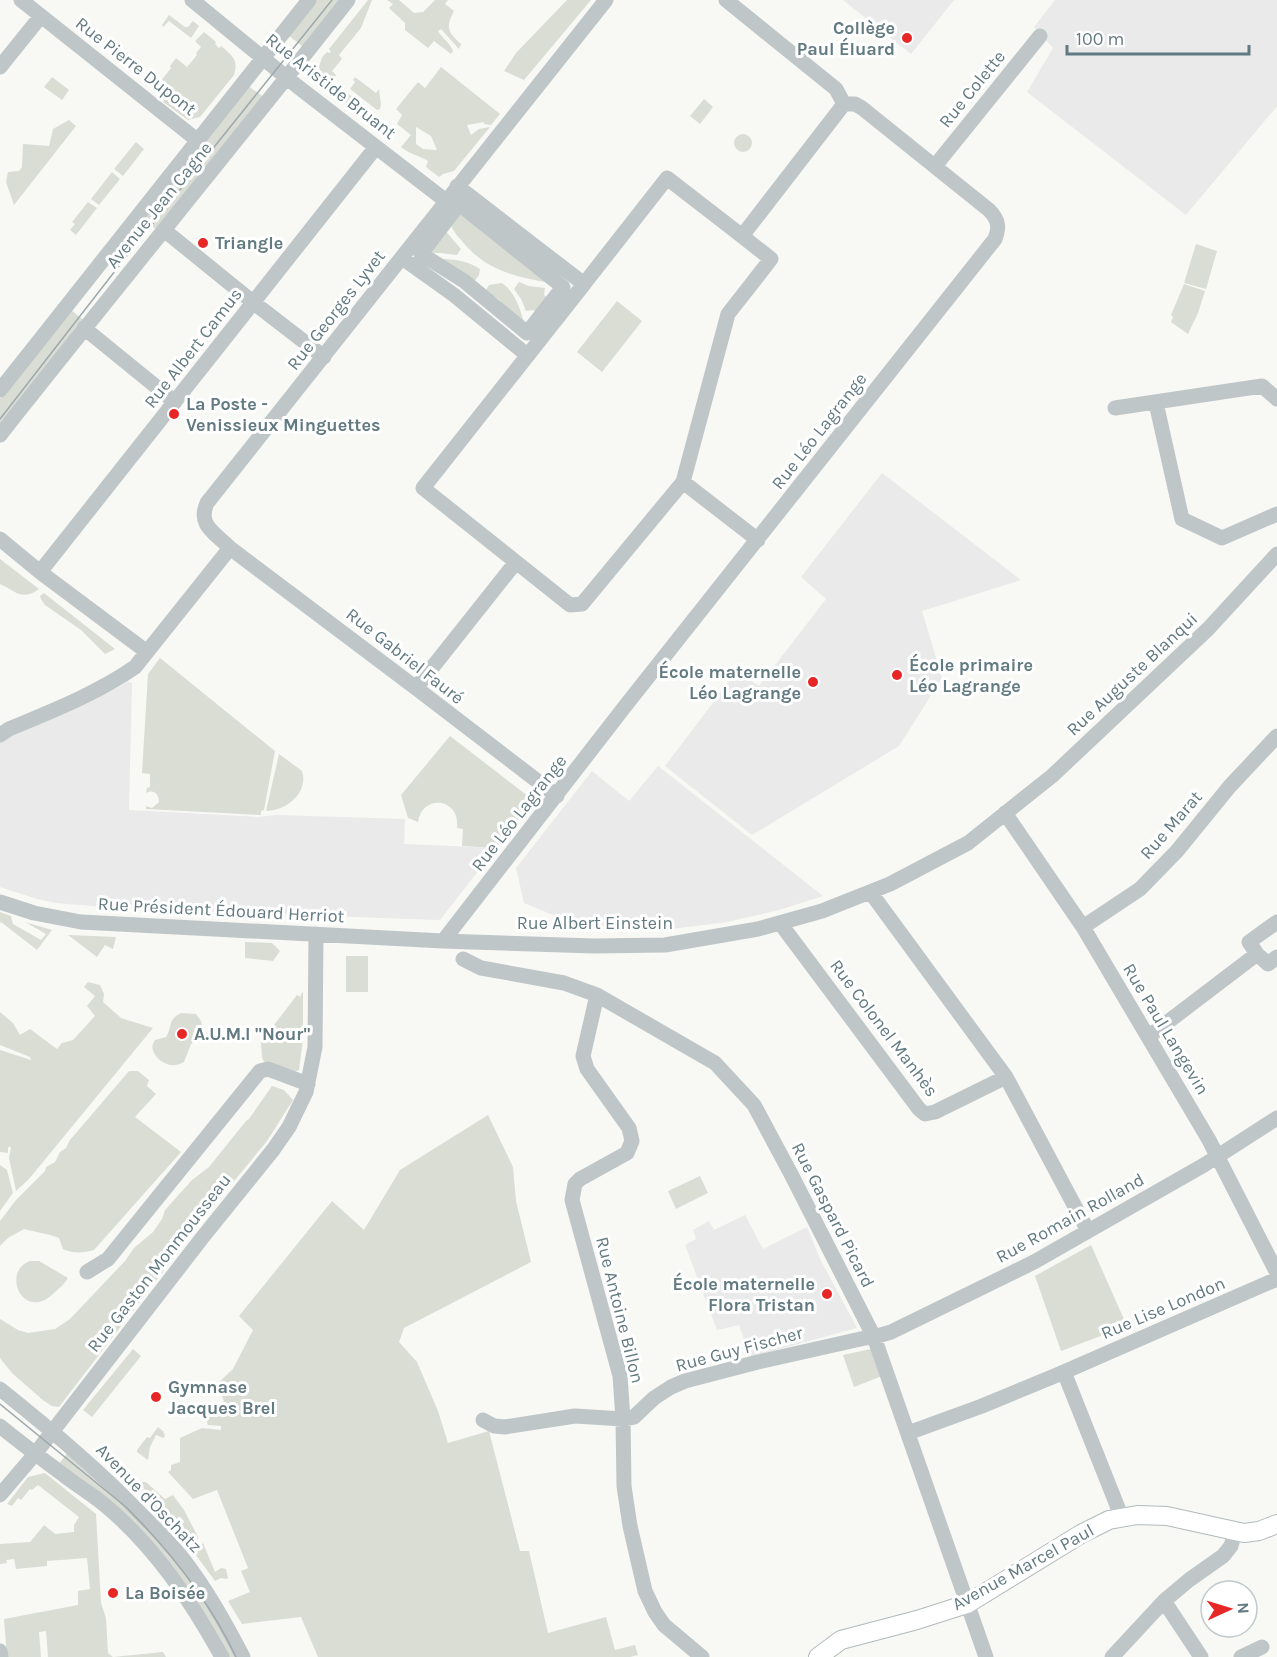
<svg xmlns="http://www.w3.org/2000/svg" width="1277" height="1657" font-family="Karla,sans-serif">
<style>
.built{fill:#e9eae9}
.green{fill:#daddd4;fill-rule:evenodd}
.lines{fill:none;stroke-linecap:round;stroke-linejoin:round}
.major-casing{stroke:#b2babc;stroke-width:20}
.minor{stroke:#bfc6c8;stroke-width:15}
.major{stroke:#fff;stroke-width:18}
.tram{stroke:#9ea9ad;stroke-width:1.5}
.poi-dot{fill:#e72726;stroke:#fff;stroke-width:2}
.labels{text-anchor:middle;stroke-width:6;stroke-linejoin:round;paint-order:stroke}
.poi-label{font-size:18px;font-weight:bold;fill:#627a81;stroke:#fff;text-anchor:start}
.street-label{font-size:18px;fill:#627a81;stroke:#fff}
</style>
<rect width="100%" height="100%" fill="#f8f8f5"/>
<path class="built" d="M843,0H954L911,54Z
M1055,0H1277V106L1186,215L1027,92L1053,48L1034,27Z
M882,473L1021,580L922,611L942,678L899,746L752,835L665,766L737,671L759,686L826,599L801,577Z
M128,682L132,683L129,810L259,817L275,815L405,819L404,844L496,848L440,920L129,909L56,903L37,899L0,887V741L12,733L113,690Z
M658,766L823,896L779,910L727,922L680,928L614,932L611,927L580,926L524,903L516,868L592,771L629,801Z
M745,1215L763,1249L807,1227L820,1259L857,1328L750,1357L739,1325L717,1330L685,1245L696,1239L693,1230L709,1221L714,1230Z"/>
<path class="green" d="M316,0H341L303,47L288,35Z
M368,0H372L361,28L339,55L342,59L332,71L336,75L332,81L375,115L370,122L367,120L368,118L359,111L357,112L343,101L344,99L339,94L335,92L333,93L324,84L319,67L322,57L327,52L329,53L331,52L329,49Z
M387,0H399L414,13L423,12L435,0H448L445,4L454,11C445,28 448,32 461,44L459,49L441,29L438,31C442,38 451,44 453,51L451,54L434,41L428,48L405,30V23L389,8L393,4Z
M567,0H591L524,80L504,71L516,53Z
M169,15L185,27H188L193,21L199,26L191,38L169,21L163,27L162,25Z
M204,32L216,42L215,44L219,48L221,46C232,55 239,60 234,75L200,117L188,120L163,102L171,91L160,82L171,68L170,66L176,58L187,67L197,55L196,53L201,47L195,41Z
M441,67L500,114L491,125L484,124V122L467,125L471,135L479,129L490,127L454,171L443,174L439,177L426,167L428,161C418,155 411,155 401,147L411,135L397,124L402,115L396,109L418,82L425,88ZM416,127L431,136L437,150L423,149L416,144Z
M52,77L69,90L62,100L44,87Z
M355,77L376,93L379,89L381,105L380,109L377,110L350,89L355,82L353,80Z
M248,86L264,97L158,231L143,219Z
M704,99L713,107L700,124L690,116Z
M69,120L76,126L14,205L6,182L8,172L19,171L22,167L23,144L49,146L53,129Z
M734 143a9 9 0 1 1 18 0a9 9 0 1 1-18 0Z
M136,142L144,149L123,176L114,169Z
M112,172L120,179L99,205L91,199Z
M88,202L97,208L76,235L70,230L75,224L72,222Z
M459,211L551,283C515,277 485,270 462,241C457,236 453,231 451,225Z
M444,229L461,249L457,255L440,253H425Z
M1196,244L1217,251L1206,289L1184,283Z
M440,259C454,259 468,261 480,269L479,275L474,282L485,292L489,285L502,283C516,293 521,311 525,327L501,303L500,300L495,297L490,299Z
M519,282L529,286L545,288L544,295L548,299L538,313L533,310L526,311L521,299L514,289Z
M1184,284L1205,291L1198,313L1188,334L1171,322L1173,317L1171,315Z
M617,301L642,321L602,372L577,352Z
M71,310L86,322L0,431V399Z
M0,559L39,589C21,602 15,590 0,584Z
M44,593L115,649L105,654L81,630L45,605L41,599L40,596Z
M160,658L275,751L264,810L261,811V815L146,809V806L152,808L159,802C159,794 154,789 146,793L147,788L150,787V774L142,773L148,674Z
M450,736L533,800L496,848L462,846L463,829L457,828C461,798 422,793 418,822L408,818L401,795Z
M279,754L302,771C309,793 286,811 266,811Z
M0,912L11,916L13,924L41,940L46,934L25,922L52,930L37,950L1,922L0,923Z
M68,935L116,937L113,949L105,945L97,957Z
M245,942L272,943L280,951L273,961L245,958Z
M346,956H368V992H346Z
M88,982L100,985L104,994L103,1002L121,1018L153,1028L29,1179L16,1191L9,1158L11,1147H8V1153L0,1152V1050L31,1060L30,1057L0,1045V1012L13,1023L20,1035L30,1029L57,1049L62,1043L73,1040L95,1016L87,1006L95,996L84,987Z
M303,991V1039L299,1070L294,1072L265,1063L262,1058L261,1042L297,995L300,997Z
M181,1013L196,1014L201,1021L204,1034L200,1039L191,1044L184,1062C180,1064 175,1066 170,1065C159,1063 147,1050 155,1040L166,1037C173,1026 167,1020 181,1013Z
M129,1071H138L149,1080L147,1086L156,1094L135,1117L181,1152L94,1250C84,1253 73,1254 63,1249L59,1238L50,1235L24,1229L8,1238L0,1246V1221L16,1200L45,1171L46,1167L55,1162L60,1152L66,1148L70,1140Z
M272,1086L284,1090L293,1100L267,1141L207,1214L59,1407L52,1406L44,1401L13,1374L3,1362L0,1358V1319L18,1330L28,1333L55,1329L70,1319L125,1261L134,1248L153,1232L162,1219L165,1210L192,1180L209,1167L246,1121L249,1119Z
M488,1115L513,1167L516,1201L531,1262L404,1328L399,1342L417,1362L438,1411L448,1443L489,1431L520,1551H529L548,1633L606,1617L615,1650L635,1645L638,1655L630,1657H318L301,1617L242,1624L228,1601L250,1592L241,1571L248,1568L217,1490L193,1499L168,1472L171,1470V1465L180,1462V1438L202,1428L221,1430V1426L208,1425L204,1414L224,1401L217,1384L233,1369L253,1330L239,1316L332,1201L364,1230L400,1170Z
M0,1165L7,1170L13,1193L0,1211Z
M700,1176L708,1193L676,1209L668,1191Z
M1091,1245L1127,1326L1061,1351L1035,1276Z
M30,1261H39L68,1278C65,1283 60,1288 55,1292C24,1324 0,1272 30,1261Z
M133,1349L141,1356L92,1417L83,1410Z
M871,1349L882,1376L854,1387L843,1355Z
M158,1427L163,1431L165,1436L163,1438L156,1435L150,1447L148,1460L137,1452V1450L147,1437L150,1438Z
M69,1451L169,1547L240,1657H226L190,1595L58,1465Z
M45,1473L96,1514L101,1603L106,1618L108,1653L113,1657L163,1652L166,1657H48L46,1631L39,1632L41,1657H7L4,1619L78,1605V1591L90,1589L87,1558L47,1561V1566L16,1569L14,1559L6,1560L7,1563L0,1564V1544L30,1542L44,1525L55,1534L74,1532V1525L79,1517L38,1485L32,1490L30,1489L21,1500L18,1498L12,1506L7,1504L28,1477Z
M135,1481L161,1508L138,1482H146L165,1499L173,1495L184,1510L198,1537L197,1540L200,1546L203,1543L215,1572L221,1568L226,1569L228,1578L226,1579L221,1578L215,1581L187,1543L188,1541C186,1529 174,1517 165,1509L163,1510L185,1535L184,1540L132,1485Z"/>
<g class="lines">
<g class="major-casing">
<path id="major" d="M818,1657L841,1640L917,1620L967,1604L1081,1534L1109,1520L1137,1515L1167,1516L1244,1533L1259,1531L1277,1524"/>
</g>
<path class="minor" d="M21,0L197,140
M192,0L297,86L446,201
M0,67L41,16
M935,166L1040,36
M457,186L584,284L667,178L742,236L844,104
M459,204L563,287L527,333L464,281L421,254Z
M164,230L254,303L324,357
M402,258L454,295L527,355
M84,328L175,402
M0,390L309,0
M1156,403L1182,519L1222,538L1277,514
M1115,408L1262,386L1277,399
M0,435C115,289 233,146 348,0
M683,482L758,540
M0,539L40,572L147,652
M516,562L570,605L582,604L683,482L728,314L771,259L742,236
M40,572L376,147
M416,688L516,562L423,488L584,284
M0,735L9,729C52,711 96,694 135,667L230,548
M557,796L416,688L230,548C215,533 197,525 207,503L606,0
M1005,813L1083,927L1209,1140L1277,1273
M871,893L1006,1077L1088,1231
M0,902L34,913L81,922L443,941L594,946L665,945L758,929L822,911L890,884L968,843L1052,776L1208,629L1277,554
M1277,922L1249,942L1257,954L1268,964L1277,957
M780,923L919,1109L925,1114L935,1112L1006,1077
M1083,927L1140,889L1177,851L1230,786L1277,736
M443,941L626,705L995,239C1000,227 998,219 989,210L862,108L855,104H844L836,89L726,0
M463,959L481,968L564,983L597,995L715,1063L754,1105L791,1174L874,1337L986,1657
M597,995L583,1056L587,1069L629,1128L632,1141L627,1153L580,1179L575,1184L572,1200L620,1376L623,1419L624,1486L630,1526L645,1591L655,1612L664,1625L702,1657
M1148,1037L1257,954
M87,1272L108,1259L260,1071L268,1069L308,1084
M1064,1372L1122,1518
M0,1389C49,1428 97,1468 140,1513C157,1530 175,1547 189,1567C210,1595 227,1626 243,1657
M483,1420L494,1426L505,1427L575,1416L623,1419L634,1417L654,1398L671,1387L685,1381L758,1362L865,1338L874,1337L891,1332L1034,1262L1204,1165L1277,1118
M0,1426C22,1444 45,1461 69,1479C81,1488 94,1496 106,1506C155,1547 191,1601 222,1657
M908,1433L982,1406L1057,1375L1277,1279
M0,1495L35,1454L202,1238L273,1150L289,1127L306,1092L315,1047L316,934
M1164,1601L1201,1657
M0,1651L1,1657
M1112,1657L1164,1601L1189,1580L1223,1556L1231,1546L1235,1531
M1241,1657L1262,1647"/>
<use href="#major" class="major"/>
<path class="tram" d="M0,419L122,262L332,0
M0,1404L126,1507C170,1551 209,1600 236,1657"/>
</g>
<g class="poi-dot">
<circle cx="907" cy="38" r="6"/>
<circle cx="203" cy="243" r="6"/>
<circle cx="174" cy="414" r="6"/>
<circle cx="897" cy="675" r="6"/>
<circle cx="813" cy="682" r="6"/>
<circle cx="182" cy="1034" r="6"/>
<circle cx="827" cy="1294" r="6"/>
<circle cx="156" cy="1397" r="6"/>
<circle cx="113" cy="1593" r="6"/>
</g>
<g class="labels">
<g class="poi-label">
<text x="895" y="34" text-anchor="end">Collège<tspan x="895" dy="21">Paul Éluard</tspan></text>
<text x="215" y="249">Triangle</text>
<text x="186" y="410">La Poste -<tspan x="186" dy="21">Venissieux Minguettes</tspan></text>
<text x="909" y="671">École primaire<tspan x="909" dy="21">Léo Lagrange</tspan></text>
<text x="801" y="678" text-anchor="end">École maternelle<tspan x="801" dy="21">Léo Lagrange</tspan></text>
<text x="194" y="1040">A.U.M.I "Nour"</text>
<text x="815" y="1290" text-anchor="end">École maternelle<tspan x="815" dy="21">Flora Tristan</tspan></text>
<text x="168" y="1393">Gymnase<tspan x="168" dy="21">Jacques Brel</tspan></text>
<text x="125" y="1599">La Boisée</text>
</g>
<g class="street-label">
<text transform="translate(136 66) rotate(38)" y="6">Rue Pierre Dupont</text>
<text transform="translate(331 86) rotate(38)" y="6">Rue Aristide Bruant</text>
<text transform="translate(972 89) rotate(-51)" y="6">Rue Colette</text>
<text transform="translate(159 205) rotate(-51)" y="6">Avenue Jean Cagne</text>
<text transform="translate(336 310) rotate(-52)" y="6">Rue Georges Lyvet</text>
<text transform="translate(193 348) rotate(-52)" y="6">Rue Albert Camus</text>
<text transform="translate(819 431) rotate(-52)" y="6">Rue Léo Lagrange</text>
<text transform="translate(405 656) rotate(38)" y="6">Rue Gabriel Fauré</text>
<text transform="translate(1132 674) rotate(-43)" y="6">Rue Auguste Blanqui</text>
<text transform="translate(519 813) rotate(-52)" y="6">Rue Léo Lagrange</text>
<text transform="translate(1171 825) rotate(-49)" y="6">Rue Marat</text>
<text transform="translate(221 910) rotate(3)" y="6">Rue Président Édouard Herriot</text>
<text x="595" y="929">Rue Albert Einstein</text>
<text transform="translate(884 1028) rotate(53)" y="6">Rue Colonel Manhès</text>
<text transform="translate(1166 1029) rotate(59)" y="6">Rue Paul Langevin</text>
<text transform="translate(833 1215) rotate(63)" y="6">Rue Gaspard Picard</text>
<text transform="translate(1070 1218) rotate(-29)" y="6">Rue Romain Rolland</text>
<text transform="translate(159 1263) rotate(-52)" y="6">Rue Gaston Monmousseau</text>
<text transform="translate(1163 1308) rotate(-23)" y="6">Rue Lise London</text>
<text transform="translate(620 1310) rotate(76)" y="6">Rue Antoine Billon</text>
<text transform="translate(739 1349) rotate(-15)" y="6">Rue Guy Fischer</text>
<text transform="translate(149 1498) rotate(46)" y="6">Avenue d'Oschatz</text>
<text transform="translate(1023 1567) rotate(-29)" y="6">Avenue Marcel Paul</text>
</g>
</g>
<g transform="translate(1229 1609) rotate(86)"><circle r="28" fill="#ffffff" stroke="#c0cacd" stroke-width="1.5"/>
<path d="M0-4.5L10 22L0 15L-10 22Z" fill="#e72726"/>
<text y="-9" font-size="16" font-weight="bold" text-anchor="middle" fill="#627a81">N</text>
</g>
<path d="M1067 45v9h182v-9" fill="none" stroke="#627a81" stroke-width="3"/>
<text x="1076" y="45" font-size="18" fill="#627a81" stroke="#ffffff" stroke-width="4.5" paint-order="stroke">100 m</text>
</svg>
